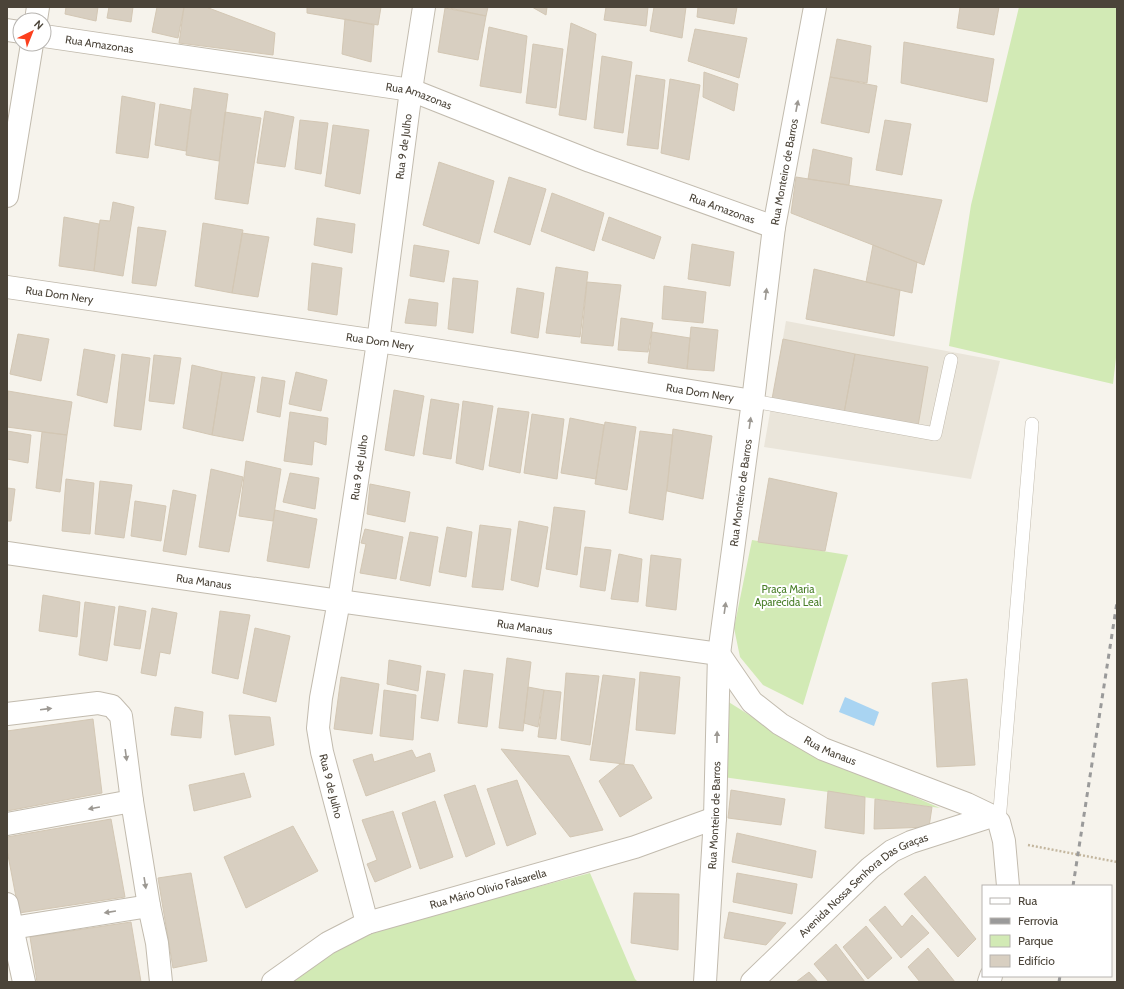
<svg xmlns="http://www.w3.org/2000/svg" width="1124" height="989" font-family="Cabin,sans-serif">
<style>
.residential{fill:#eae5da}
.green{fill:#d2eab5}
.water{fill:#a9d4f2}
.building{fill:#d8cfc1;stroke:#d3c7b4}
.lines{fill:none;stroke-linecap:round;stroke-linejoin:round}
.service-casing{stroke:#c2bbae;stroke-width:14}
.minor-casing{stroke:#c2bbae;stroke-width:24}
.path{stroke:#c4b79f;stroke-width:2.5;stroke-dasharray:2 2;stroke-linecap:butt}
.service{stroke:#fff;stroke-width:13}
.minor{stroke:#fff;stroke-width:22}
.rail{stroke:#9a9a9a;stroke-width:3;stroke-dasharray:5 5;stroke-linecap:butt}
.oneway{fill:#9c9892}
.labels{text-anchor:middle;stroke-width:4;stroke-linejoin:round;paint-order:stroke}
.street-label{font-size:11px;fill:#4b4439;stroke:#fff}
.park-label{font-size:11px;fill:#4a7f2a;stroke:#fff}
</style>
<rect width="100%" height="100%" fill="#f6f3ec"/>
<path class="residential" d="M786,321L1000,361L971,479L764,447Z"/>
<path class="green" d="M1019,7H1117V349L1113,384L949,346L971,205Z
M752,540L848,555L803,705L763,685L740,657L734,628Z
M727,701L800,747L940,808L723,777Z
M590,873L635,979L638,982H292L335,950L378,929Z"/>
<path class="water" d="M845,697L879,712L874,726L839,712Z"/>
<path class="building" d="M66,7H98L96,21L65,14Z
M109,7H133L131,22L107,18Z
M157,7H184L178,38L152,32Z
M184,7H206L275,33L273,55L179,43Z
M307,7H381L378,25L307,13Z
M445,7H488L486,16Z
M532,7H547L546,15Z
M606,7H648L646,26L604,20Z
M654,7H686L682,38L650,31Z
M698,7H737L734,24L697,17Z
M960,7H999L994,35L957,28Z
M445,8L486,16L478,60L438,52Z
M345,19L374,25L371,62L342,54Z
M571,23L596,34L586,120L559,115Z
M489,27L527,36L521,93L480,86Z
M695,29L747,38L739,78L688,61Z
M837,39L871,46L867,83L830,77Z
M904,42L994,59L987,102L901,83Z
M533,44L563,49L556,108L526,103Z
M602,56L632,62L623,133L594,128Z
M704,72L738,84L734,111L703,97Z
M636,75L665,80L658,149L627,145Z
M830,77L877,86L869,133L821,123Z
M670,79L700,85L689,160L661,153Z
M194,88L228,94L219,161L186,155Z
M122,96L155,103L148,158L116,153Z
M160,104L191,110L186,151L155,145Z
M265,111L294,117L285,167L257,163Z
M225,112L261,118L248,204L215,199Z
M300,120L328,123L321,174L295,169Z
M885,120L911,124L902,175L876,170Z
M333,125L369,130L360,194L325,186Z
M813,149L852,158L849,185L808,179Z
M439,162L494,181L479,244L423,225Z
M509,177L546,189L530,245L494,232Z
M796,177L942,200L924,265L791,213Z
M552,193L604,213L594,251L541,231Z
M113,202L134,207L123,276L94,271L100,220L110,221Z
M64,217L99,224L94,271L59,266Z
M609,217L661,237L654,259L602,240Z
M317,218L355,224L352,253L314,245Z
M203,223L243,230L232,293L195,286Z
M138,227L166,231L156,286L132,283Z
M242,233L269,237L258,297L232,293Z
M692,244L734,252L730,286L688,279Z
M414,245L449,251L444,282L410,276Z
M873,245L917,262L912,293L866,282Z
M312,263L342,268L337,315L308,310Z
M556,267L588,272L580,337L546,333Z
M814,269L900,290L894,336L806,319Z
M453,278L478,281L473,333L448,329Z
M587,282L621,285L613,346L581,343Z
M664,286L706,292L703,323L662,319Z
M517,288L544,293L538,338L511,333Z
M409,299L438,303L436,326L405,323Z
M621,318L653,323L648,352L618,350Z
M691,327L718,330L714,371L687,369Z
M652,332L690,338L687,369L648,363Z
M18,334L49,339L41,381L10,374Z
M783,339L855,354L844,413L772,399Z
M84,349L115,355L107,403L77,395Z
M122,354L150,358L141,430L114,426Z
M855,354L928,367L918,426L844,413Z
M154,355L181,358L174,404L149,401Z
M192,365L222,372L212,435L183,428Z
M222,372L255,377L243,441L212,435Z
M296,372L327,380L321,411L289,404Z
M262,377L285,381L280,417L257,412Z
M394,390L424,396L414,456L385,450Z
M8,391L72,402L67,435L7,427Z
M431,399L459,404L451,459L423,454Z
M463,401L493,406L483,470L456,463Z
M498,408L529,412L520,473L489,466Z
M290,412L328,418L326,445L314,441L312,465L284,461Z
M532,414L564,419L557,479L524,473Z
M570,418L604,425L596,479L561,473Z
M605,422L636,427L627,490L595,484Z
M673,429L712,436L703,499L667,491Z
M7,431L31,435L28,463L7,459Z
M640,431L673,435L663,520L629,513Z
M42,432L67,435L60,492L36,488Z
M246,461L281,469L273,521L239,516Z
M211,469L243,477L229,552L199,547Z
M290,473L319,478L315,509L283,502Z
M769,478L837,493L825,551L758,542Z
M66,479L94,483L90,534L62,531Z
M100,481L132,485L124,538L95,534Z
M370,484L410,492L405,522L367,514Z
M7,488L15,489L11,521H7Z
M173,490L196,495L186,555L163,551Z
M135,501L166,506L161,541L131,536Z
M554,507L585,511L577,575L546,569Z
M275,510L317,519L309,568L267,561Z
M519,521L548,527L538,587L511,580Z
M480,525L511,529L503,590L472,587Z
M447,527L472,532L466,577L439,572Z
M365,529L403,537L396,579L360,573L366,544L361,543Z
M410,532L438,537L430,586L400,580Z
M585,547L611,550L605,591L580,587Z
M619,554L642,559L638,602L611,599Z
M651,555L681,559L676,610L646,606Z
M43,595L80,602L77,637L39,631Z
M85,602L115,607L107,661L79,655Z
M119,606L146,611L140,649L114,645Z
M152,608L177,613L170,654L160,652L156,676L141,673Z
M220,611L250,615L238,679L212,673Z
M255,628L290,636L276,702L243,693Z
M507,658L531,662L523,731L499,728Z
M389,660L421,666L418,691L387,684Z
M464,670L493,674L487,727L458,723Z
M427,671L445,674L438,721L421,718Z
M640,672L680,677L675,734L636,730Z
M566,673L599,676L590,745L561,740Z
M603,675L635,679L624,764L590,760Z
M341,677L379,684L372,734L334,729Z
M967,679L975,765L937,767L932,683Z
M528,687L544,690L538,727L524,723Z
M384,690L416,695L413,740L380,736Z
M544,690L561,692L556,739L538,737Z
M175,707L203,712L201,738L171,735Z
M229,715L270,717L274,745L235,755Z
M93,719L102,793L7,811V731Z
M501,749L569,756L603,830L570,837Z
M412,750L416,758L430,753L435,771L366,796L353,760L372,754L374,762Z
M620,764L633,765L652,798L620,817L599,781Z
M244,773L251,797L194,811L189,785Z
M517,780L536,834L507,846L487,789Z
M475,785L495,844L466,857L444,795Z
M731,790L785,799L781,825L728,818Z
M828,791L865,797L864,834L825,828Z
M875,799L932,807L929,827L874,829Z
M435,801L453,857L420,869L402,813Z
M393,811L411,867L375,882L367,864L377,860L362,820Z
M111,819L125,897L19,913L7,850V837Z
M293,826L318,871L246,908L224,857Z
M737,833L816,851L812,878L732,862Z
M191,873L207,961L173,968L158,878Z
M737,873L797,884L792,914L733,902Z
M925,876L976,939L958,957L904,894Z
M634,893L679,894L678,950L631,943Z
M885,906L902,927L912,915L929,933L901,958L869,920Z
M729,912L786,923L766,945L724,938Z
M131,922L141,982H37L30,937Z
M866,926L892,958L868,979L843,947Z
M836,944L865,982H829L814,964Z
M928,948L955,982H920L908,967Z
M809,972L818,982H796Z"/>
<g class="lines">
<g class="service-casing">
<path id="service" d="M753,401L935,434L951,360
M999,822L1032,424"/>
</g>
<g class="minor-casing">
<g id="minor">
<path d="M36,20L38,7"/>
<path d="M7,30L20,32"/>
<path id="s1" d="M44,36L411,90L590,161L774,227"/>
<path d="M7,196L32,44"/>
<path id="s2" d="M7,287L391,343L753,401"/>
<path id="s3" d="M7,553L339,601L719,654L752,702L780,724L823,749L967,804L992,816L999,822L1004,841L1008,886"/>
<path d="M7,714L98,703L112,706L121,716L132,801L149,906L157,943L161,982"/>
<path d="M7,824L132,801"/>
<path d="M7,904L24,982"/>
<path id="s4" d="M367,923L322,752L318,728L321,698L339,601L378,342L411,90L424,7"/>
<path d="M12,928L149,906"/>
<path id="s5" d="M273,982L328,943L367,923L635,847L715,818"/>
<path id="s6" d="M705,982L715,818L719,654L753,401L774,227L815,7"/>
<path id="s7" d="M752,982L870,868L892,851L911,842L992,816"/>
<path d="M989,982L991,976"/>
</g>
</g>
<path class="path" d="M1028,845L1117,862"/>
<use href="#service" class="service"/>
<use href="#minor" class="minor"/>
<path class="rail" d="M1073,886L1117,602
M1059,982L1060,976"/>
</g>
<defs><path id="oneway-solid" d="M-6-.8H1V-3.2L6.5 0L1 3.2V.8H-6Z"/></defs>
<g class="oneway">
<use href="#oneway-solid" transform="translate(797 106) rotate(-79)"/>
<use href="#oneway-solid" transform="translate(766 294) rotate(-83)"/>
<use href="#oneway-solid" transform="translate(750 423) rotate(-82)"/>
<use href="#oneway-solid" transform="translate(725 608) rotate(-82)"/>
<use href="#oneway-solid" transform="translate(46 709) rotate(-7)"/>
<use href="#oneway-solid" transform="translate(717 737) rotate(-89)"/>
<use href="#oneway-solid" transform="translate(126 755) rotate(82)"/>
<use href="#oneway-solid" transform="translate(94 808) rotate(170)"/>
<use href="#oneway-solid" transform="translate(145 883) rotate(81)"/>
<use href="#oneway-solid" transform="translate(110 912) rotate(171)"/>
</g>
<g class="labels">
<g class="street-label">
<text dy="4" stroke="none"><textPath href="#s1" startOffset="56">Rua Amazonas</textPath></text>
<text dy="4" stroke="none"><textPath href="#s1" startOffset="380">Rua Amazonas</textPath></text>
<text dy="4" stroke="none"><textPath href="#s4" startOffset="789">Rua 9 de Julho</textPath></text>
<text dy="4" stroke="none"><textPath href="#s6" startOffset="815">Rua Monteiro de Barros</textPath></text>
<text dy="4" stroke="none"><textPath href="#s1" startOffset="704">Rua Amazonas</textPath></text>
<text dy="4" stroke="none"><textPath href="#s2" startOffset="53">Rua Dom Nery</textPath></text>
<text dy="4" stroke="none"><textPath href="#s2" startOffset="377">Rua Dom Nery</textPath></text>
<text dy="4" stroke="none"><textPath href="#s2" startOffset="701">Rua Dom Nery</textPath></text>
<text dy="4" stroke="none"><textPath href="#s4" startOffset="465">Rua 9 de Julho</textPath></text>
<text dy="4" stroke="none"><textPath href="#s6" startOffset="491">Rua Monteiro de Barros</textPath></text>
<text dy="4" stroke="none"><textPath href="#s3" startOffset="199">Rua Manaus</textPath></text>
<text dy="4" stroke="none"><textPath href="#s3" startOffset="523">Rua Manaus</textPath></text>
<text dy="4" stroke="none"><textPath href="#s3" startOffset="870">Rua Manaus</textPath></text>
<text transform="translate(331 786) rotate(76)" y="4">Rua 9 de Julho</text>
<text dy="4" stroke="none"><textPath href="#s6" startOffset="167">Rua Monteiro de Barros</textPath></text>
<text dy="4" stroke="none"><textPath href="#s7" startOffset="149">Avenida Nossa Senhora Das Graças</textPath></text>
<text dy="4" stroke="none"><textPath href="#s5" startOffset="237">Rua Mário Olivio Falsarella</textPath></text>
</g>
<g class="park-label">
<text x="788" y="593">Praça Maria<tspan x="788" dy="13">Aparecida Leal</tspan></text>
</g>
</g>
<rect width="1124" height="989" fill="none" stroke="#4b4439" stroke-width="16"/>
<rect x="982" y="885" width="130" height="92" fill="#ffffff" stroke="#b7b4b0"/>
<rect x="990" y="898" width="20" height="6" fill="#ffffff" stroke="#b7b4b0"/>
<text x="1018" y="905" font-size="12" fill="#4b4439">Rua</text>
<rect x="990" y="918" width="20" height="6" fill="#9a9a9a" stroke="#b7b4b0"/>
<text x="1018" y="925" font-size="12" fill="#4b4439">Ferrovia</text>
<rect x="990" y="935" width="20" height="12" fill="#d2eab5" stroke="#b7b4b0"/>
<text x="1018" y="945" font-size="12" fill="#4b4439">Parque</text>
<rect x="990" y="955" width="20" height="12" fill="#d8cfc1" stroke="#b7b4b0"/>
<text x="1018" y="965" font-size="12" fill="#4b4439">Edifício</text>
<g transform="translate(32 32) rotate(43)"><circle r="19" fill="#ffffff" stroke="#b7b4b0"/>
<path d="M0-3L7 15L0 10L-7 15Z" fill="#fc3f1d"/>
<text y="-6" font-size="11" font-weight="bold" text-anchor="middle" fill="#4b4439">N</text>
</g>
</svg>
